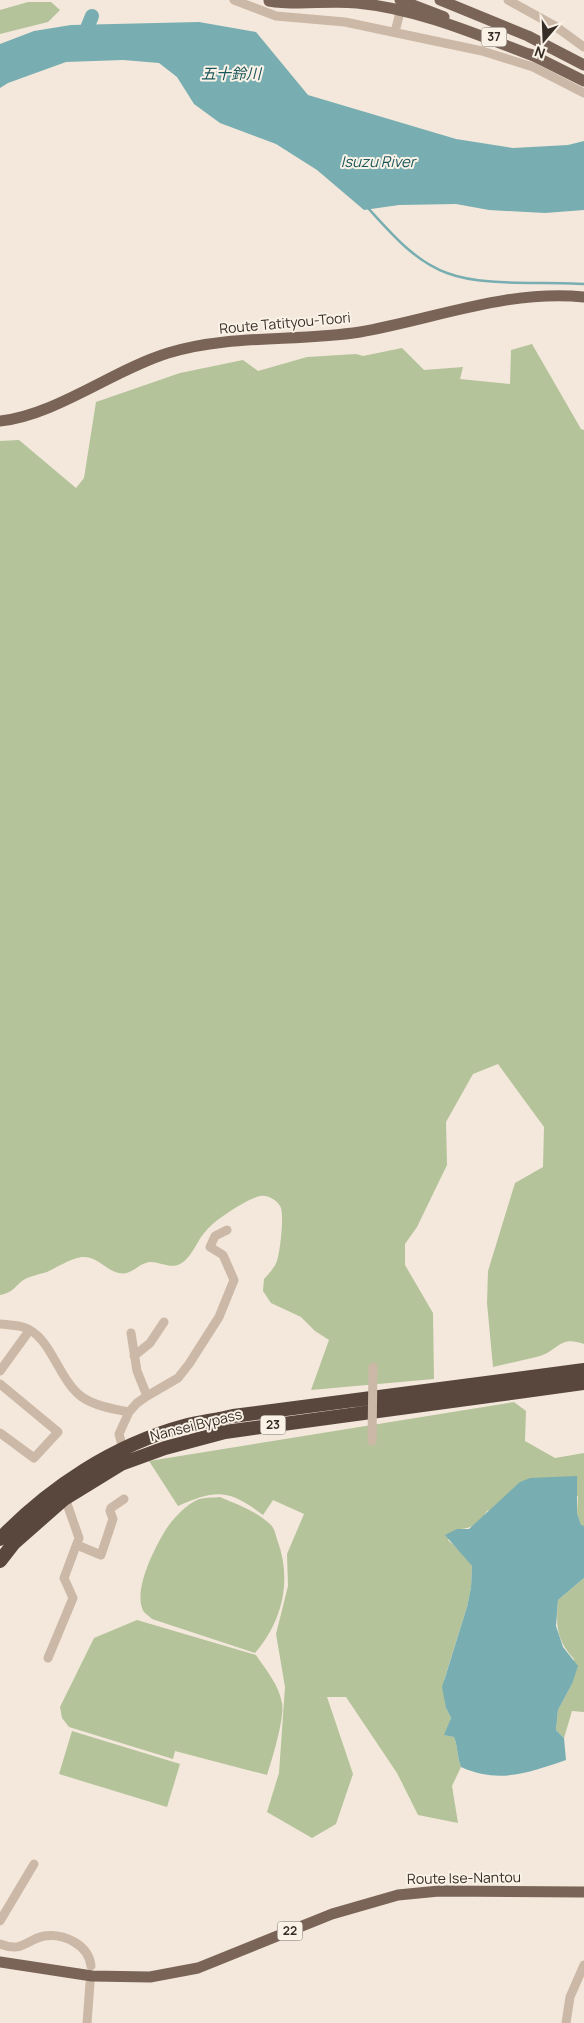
<svg xmlns="http://www.w3.org/2000/svg" width="584" height="2023" font-family="Manrope,'Noto Sans JP',sans-serif">
<style>
.green{fill:#b4c39a}
.water{fill:#78aeb1}
.lines{fill:none;stroke-linecap:round;stroke-linejoin:round}
.stream{stroke:#78aeb1;stroke-width:2.5}
.river{stroke:#78aeb1;stroke-width:14}
.minor{stroke:#ccb8a6;stroke-width:9}
.major{stroke:#7a6458;stroke-width:11}
.highway{stroke:#59473e;stroke-width:14}
.minor-bridge{stroke:#ccb8a6;stroke-width:9}
.labels{text-anchor:middle;stroke-width:4;stroke-linejoin:round;paint-order:stroke}
.shield{fill:#faf2e7;stroke:#726861;stroke-width:1}
.shield-label{font-size:12px;font-weight:bold;fill:#372d27}
.street-label{font-size:14px;fill:#372d27;stroke:#faf2e7}
.water-label{font-size:15px;font-style:italic;fill:#1b565b;stroke:#faf2e7}
</style>
<rect width="100%" height="100%" fill="#f3e8db"/>
<path class="green" d="M28,2H51L60,10L48,22L0,34V10Z
M532,344L581,429L584,430V1344C559,1335 559,1350 540,1356C525,1360 509,1363 493,1367L487,1303L488,1271L515,1183L543,1167L544,1127L498,1064L473,1074L446,1122L447,1165L417,1227L405,1244V1265L433,1313L434,1379L311,1390L329,1340L315,1331L301,1317L271,1303L263,1291L264,1279C269,1273 274,1269 277,1261C280,1252 284,1218 281,1208C279,1201 267,1194 260,1196C247,1199 214,1220 206,1231C197,1240 192,1258 180,1264C171,1269 160,1262 151,1262C139,1262 132,1276 119,1273C105,1270 98,1256 82,1257C69,1259 58,1267 47,1272C40,1274 31,1276 25,1279C14,1286 15,1292 0,1295V441L19,440L76,488L84,478L96,402L180,373L243,360L258,371L307,357L356,354L363,356L402,348L424,370L463,367L460,379L510,384L511,350Z
M514,1402L526,1411L525,1441L555,1458L584,1453V1526H581L577,1513L578,1496L487,1511C479,1524 473,1529 457,1529L448,1540L461,1552L472,1566L471,1587L467,1607L444,1680L446,1708L451,1718L445,1735L454,1737C458,1747 457,1757 461,1767L452,1786L458,1823L418,1815L397,1773L346,1697H327L353,1774L336,1824L312,1838L267,1812L279,1773L285,1687L276,1634L288,1586L287,1554L304,1514L273,1500L263,1515C229,1489 216,1489 178,1506L149,1461Z
M220,1497C238,1505 257,1511 271,1525C275,1529 276,1537 278,1542C292,1581 282,1622 255,1653L152,1619C150,1617 146,1614 144,1612C131,1592 157,1542 169,1525C176,1516 186,1505 197,1500C203,1497 213,1498 220,1497Z
M584,1578V1712L572,1711L564,1738L556,1730L558,1710L572,1684L574,1659C556,1639 556,1626 558,1600Z
M137,1620L256,1655C266,1670 279,1685 282,1703C285,1717 272,1760 267,1775L175,1751L173,1759L69,1727L62,1718L60,1707L94,1638Z
M72,1731L180,1764L167,1807L59,1774Z"/>
<path class="water" d="M199,22L256,32L308,95L456,139L513,148L568,145L584,141V210L545,213L489,210L456,204L399,205L364,210L317,170L276,144L220,123L194,104L177,77L159,63L123,60L66,62L8,83L0,88V44L34,31L71,25Z
M577,1476V1513L581,1525L584,1526V1578L558,1600L556,1626L563,1647L578,1666L572,1684L558,1710L556,1730L564,1738L566,1760C528,1773 499,1784 461,1767C457,1757 458,1747 454,1737L444,1735L451,1718L446,1708L442,1687L467,1607L471,1587L472,1566L445,1535L457,1529H469L520,1482L530,1478Z"/>
<g class="lines">
<path class="stream" d="M368,208C391,233 414,261 447,273C483,287 544,281 584,284"/>
<path class="river" d="M83,38L92,16"/>
<path class="minor" d="M234,0L276,16L345,22L482,51L533,67L584,93
M508,0L555,26L584,47
M395,32L399,16
M0,1324C7,1325 16,1325 23,1327C51,1335 58,1380 82,1397C95,1406 113,1409 129,1412
M131,1333L137,1371L147,1396
M134,1356L150,1343L164,1322
M0,1371L29,1331
M0,1384L58,1432L34,1458L0,1433
M123,1449L119,1434L129,1412L137,1403L147,1396L178,1378L189,1364L219,1317L234,1280L223,1255L210,1247L215,1236L227,1230
M77,1545L101,1555L113,1519L110,1511L111,1508L124,1499
M48,1658L73,1598L64,1578L79,1538L65,1498
M0,1921L34,1864
M0,1944C22,1953 26,1940 44,1936C64,1933 89,1945 91,1966
M87,2023L90,1983
M566,2023L570,1997L584,1965"/>
<path class="major" d="M400,0L444,17
M440,0L528,36L584,65
M269,1C298,6 327,0 357,3C419,9 478,35 536,57
M530,54L584,81
M0,421C56,415 113,370 168,353C230,334 297,342 360,332C434,319 508,289 584,297
M0,1962L92,1976L150,1977L198,1968L332,1914L398,1895L439,1891L584,1892"/>
<path class="highway" d="M0,1539C50,1487 114,1445 184,1426C200,1422 217,1420 233,1416L584,1370
M0,1561L14,1543L64,1499L121,1464L165,1448L225,1432L584,1383"/>
<path class="minor-bridge" d="M372,1441L373,1367"/>
</g>
<g class="labels">
<g class="shield">
<rect x="481.5" y="27.5" width="25" height="19" rx="4"/>
<rect x="260.5" y="1415.5" width="25" height="19" rx="4"/>
<rect x="277.5" y="1921.5" width="25" height="19" rx="4"/>
</g>
<g class="shield-label">
<text x="494" y="41">37</text>
<text x="273" y="1429">23</text>
<text x="290" y="1935">22</text>
</g>
<g class="street-label">
<text transform="translate(285 323) rotate(-5)" y="5">Route Tatityou-Toori</text>
<text transform="translate(196 1425) rotate(-14)" y="5">Nansei Bypass</text>
<text transform="translate(464 1878) rotate(-1)" y="5">Route Ise-Nantou</text>
</g>
<g class="water-label">
<text x="231" y="79">五十鈴川</text>
<text x="378" y="167">Isuzu River</text>
</g>
</g>
<g transform="translate(544 40) rotate(199)" stroke="#faf2e7" stroke-width="4" paint-order="stroke">
<path d="M0-4L9 19L0 12L-9 19Z" fill="#372d27"/>
<text y="-8" font-size="14" font-weight="bold" text-anchor="middle" fill="#372d27">N</text>
</g>
</svg>
